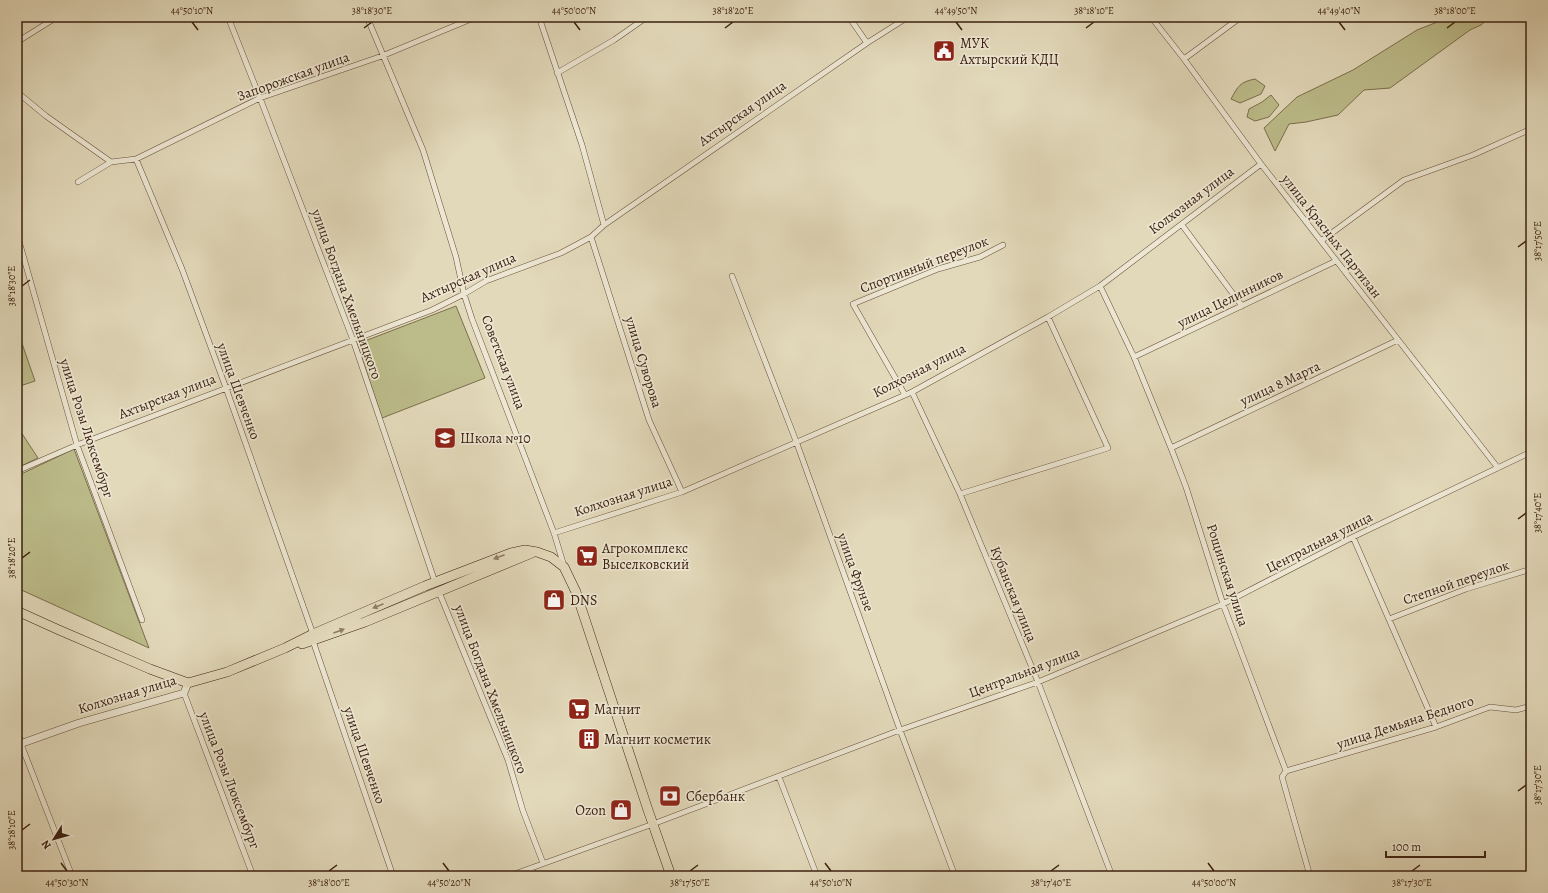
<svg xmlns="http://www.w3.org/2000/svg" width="1548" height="893" font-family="Alegreya,serif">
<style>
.green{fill:#bcbc8a;stroke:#7c6e4d}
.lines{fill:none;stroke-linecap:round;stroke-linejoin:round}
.minor-casing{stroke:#664f3a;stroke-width:6}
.tertiary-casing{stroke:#664f3a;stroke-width:8}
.trunk-casing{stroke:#3c2110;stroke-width:10}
.minor{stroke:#ece6d2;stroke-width:5}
.tertiary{stroke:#ece6d2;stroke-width:7}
.trunk{stroke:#e2d9ba;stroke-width:9}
.oneway{fill:#8f7d65}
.ticks{fill:none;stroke:#3c2110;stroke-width:1.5}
.labels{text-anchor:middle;stroke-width:3.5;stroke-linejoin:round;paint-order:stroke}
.poi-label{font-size:14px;fill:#3c2110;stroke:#ece6d2;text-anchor:start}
.street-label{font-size:14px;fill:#3c2110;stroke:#ece6d2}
.neatline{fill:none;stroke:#3c2110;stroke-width:1.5}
.ticks-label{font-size:10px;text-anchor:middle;fill:#3c2110}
</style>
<rect width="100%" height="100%" fill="#e2d9ba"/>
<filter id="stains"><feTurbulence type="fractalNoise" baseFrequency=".005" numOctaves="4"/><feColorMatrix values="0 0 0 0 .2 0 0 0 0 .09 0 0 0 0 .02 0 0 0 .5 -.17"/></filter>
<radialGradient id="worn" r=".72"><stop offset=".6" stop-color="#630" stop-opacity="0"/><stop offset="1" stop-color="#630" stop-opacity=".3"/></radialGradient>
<path class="green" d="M1450,17H1490L1481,25L1470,30L1390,88L1364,90L1338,115L1306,122L1289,124L1275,151L1264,128L1297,97L1353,70L1417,30Z
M1255,79L1265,86L1261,94L1240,103L1231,99C1238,86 1240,82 1255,79Z
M1271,95L1279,105L1269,117L1255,121L1247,117L1249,109L1262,102Z
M456,306L485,378L382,418L357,344Z
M17,329L35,381L17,387Z
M17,426L38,458L17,468Z
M74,449L149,648L17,588V476Z"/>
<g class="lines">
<g class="minor-casing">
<path id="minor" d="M228,17L260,98L353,340L435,582
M367,17L423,150L456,257L464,294L472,319L554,533L564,566
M539,17L582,145L604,225
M849,17L867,43
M1151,17L1184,59L1261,164L1498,468
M17,42L57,17
M1184,59L1241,17
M557,73L614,40L647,17
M17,92L46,116L111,162
M136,159L182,269L226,388L313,634
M78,182L111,162L136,159L260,98L382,56L476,17
M1182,225L1242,306
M591,237L649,420L682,492
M17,241H19L77,445L142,620
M1321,241L1404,180L1473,155L1531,129
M732,276L796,441L900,730L955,876
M1100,286L1134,357L1171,448L1186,487L1223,604L1286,771L1282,777L1310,876
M1134,357L1336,261
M912,392L960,494L1038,682L1112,876
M905,395L853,304L938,269L980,257L1003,245
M1171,448L1398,340
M17,471L77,445L432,310L464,294L486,281L561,253L591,237L604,225L867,43L908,17
M960,494L1108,448L1048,317
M554,533L682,492L912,392L1048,317L1100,286L1261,164
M1353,537L1436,727
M439,592L508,760L523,811L543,863
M1389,619L1466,589L1531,569
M313,641L393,876
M184,693L253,876
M17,728L21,744L72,876
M1286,771L1436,727L1490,707L1516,710L1531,706
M779,777L817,876
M532,868L534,876
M509,876L653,824L900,730L1038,682L1223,604L1353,537L1531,452"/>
</g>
<g class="tertiary-casing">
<path id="tertiary" d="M17,745L79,723L184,693L188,683"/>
</g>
<g class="trunk-casing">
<path id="trunk" d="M17,611L59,630L150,669L188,683L227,672L285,648L313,634L425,586L511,553L525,550L537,552L551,557L564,567L576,592L648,810L671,876
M302,644L365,622L532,553"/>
</g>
<use href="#minor" class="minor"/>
<use href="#tertiary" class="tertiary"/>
<use href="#trunk" class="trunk"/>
</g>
<defs><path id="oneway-solid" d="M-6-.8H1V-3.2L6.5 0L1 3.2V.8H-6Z"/></defs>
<g class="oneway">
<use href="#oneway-solid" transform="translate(499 557) rotate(159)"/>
<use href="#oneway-solid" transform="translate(378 606) rotate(157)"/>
<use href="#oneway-solid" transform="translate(339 631) rotate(-20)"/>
</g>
<path class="ticks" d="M192,22L198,30M574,22L580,30M956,22L962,30M1339,22L1345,30M364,28L372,22M725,28L733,22M1086,28L1094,22M1447,28L1455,22M1518,247L1526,241M22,286L30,280M1518,519L1526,513M22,558L30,552M1518,791L1526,785M22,830L30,824M61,863L67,871M443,863L449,871M825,863L831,871M1208,863L1214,871M329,871L337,865M690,871L698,865M1051,871L1059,865M1412,871L1420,865"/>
<defs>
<g id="civic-square" transform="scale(1.15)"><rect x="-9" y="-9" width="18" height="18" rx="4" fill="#8f2418" stroke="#ece6d2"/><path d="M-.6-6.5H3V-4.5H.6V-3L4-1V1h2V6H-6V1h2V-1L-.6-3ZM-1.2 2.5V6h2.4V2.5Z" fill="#fff"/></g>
<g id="school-square" transform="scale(1.15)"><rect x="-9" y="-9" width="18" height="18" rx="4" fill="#8f2418" stroke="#ece6d2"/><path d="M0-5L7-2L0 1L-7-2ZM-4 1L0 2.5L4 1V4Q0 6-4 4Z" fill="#fff"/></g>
<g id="supermarket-square" transform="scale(1.15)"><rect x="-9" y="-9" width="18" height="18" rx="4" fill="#8f2418" stroke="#ece6d2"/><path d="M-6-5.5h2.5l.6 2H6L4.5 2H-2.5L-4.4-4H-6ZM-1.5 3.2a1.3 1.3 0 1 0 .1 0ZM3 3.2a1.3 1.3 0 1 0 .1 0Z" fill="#fff"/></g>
<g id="shop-square" transform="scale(1.15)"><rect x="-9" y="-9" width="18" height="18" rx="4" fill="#8f2418" stroke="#ece6d2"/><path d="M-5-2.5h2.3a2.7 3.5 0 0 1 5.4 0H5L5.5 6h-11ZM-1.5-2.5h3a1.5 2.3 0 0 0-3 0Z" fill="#fff"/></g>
<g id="building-square" transform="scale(1.15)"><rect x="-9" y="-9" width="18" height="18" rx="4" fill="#8f2418" stroke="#ece6d2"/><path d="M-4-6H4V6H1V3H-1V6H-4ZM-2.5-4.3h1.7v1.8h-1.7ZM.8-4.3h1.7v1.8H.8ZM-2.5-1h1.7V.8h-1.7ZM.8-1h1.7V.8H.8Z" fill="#fff"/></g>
<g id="bank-square" transform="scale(1.15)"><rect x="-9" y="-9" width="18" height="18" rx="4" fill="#8f2418" stroke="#ece6d2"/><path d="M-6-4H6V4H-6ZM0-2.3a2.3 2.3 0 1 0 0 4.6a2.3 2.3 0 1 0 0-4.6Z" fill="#fff"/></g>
</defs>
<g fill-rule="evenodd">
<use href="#civic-square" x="944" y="51"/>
<use href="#school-square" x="445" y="438"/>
<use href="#supermarket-square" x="587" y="556"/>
<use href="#shop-square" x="554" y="600"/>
<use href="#supermarket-square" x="579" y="709"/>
<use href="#building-square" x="589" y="739"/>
<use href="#bank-square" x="670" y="796"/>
<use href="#shop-square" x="621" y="810"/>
</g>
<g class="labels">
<g class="poi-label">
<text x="960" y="48">МУК<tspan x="960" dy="16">Ахтырский КДЦ</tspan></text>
<text x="460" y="443">Школа №10</text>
<text x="602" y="553">Агрокомплекс<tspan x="602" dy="16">Выселковский</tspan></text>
<text x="570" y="605">DNS</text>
<text x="594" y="714">Магнит</text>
<text x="604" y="744">Магнит косметик</text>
<text x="686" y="801">Сбербанк</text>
<text x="606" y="815" text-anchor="end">Ozon</text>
</g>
<g class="street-label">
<text transform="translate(293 76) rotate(-20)" y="5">Запорожская улица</text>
<text transform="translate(742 113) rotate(-35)" y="5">Ахтырская улица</text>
<text transform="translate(1191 200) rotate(-37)" y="5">Колхозная улица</text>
<text transform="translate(1332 236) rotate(52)" y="5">улица Красных Партизан</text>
<text transform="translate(924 264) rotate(-21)" y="5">Спортивный переулок</text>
<text transform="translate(468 277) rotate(-24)" y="5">Ахтырская улица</text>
<text transform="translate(347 294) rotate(70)" y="5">улица Богдана Хмельницкого</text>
<text transform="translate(1230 298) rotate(-26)" y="5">улица Целинников</text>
<text transform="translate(504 362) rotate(69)" y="5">Советская улица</text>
<text transform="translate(644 362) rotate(73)" y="5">улица Суворова</text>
<text transform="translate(919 370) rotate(-27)" y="5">Колхозная улица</text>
<text transform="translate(1280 383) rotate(-25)" y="5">улица 8 Марта</text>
<text transform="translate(239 391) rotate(70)" y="5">улица Шевченко</text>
<text transform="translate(167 396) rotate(-21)" y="5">Ахтырская улица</text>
<text transform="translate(87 428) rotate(72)" y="5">улица Розы Люксембург</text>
<text transform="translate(623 496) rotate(-18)" y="5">Колхозная улица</text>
<text transform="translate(1319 542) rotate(-27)" y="5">Центральная улица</text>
<text transform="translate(856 572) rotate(70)" y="5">улица Фрунзе</text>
<text transform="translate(1228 575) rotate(72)" y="5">Рощинская улица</text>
<text transform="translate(1456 582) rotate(-19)" y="5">Степной переулок</text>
<text transform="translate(1014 594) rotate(68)" y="5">Кубанская улица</text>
<text transform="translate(1024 672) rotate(-21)" y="5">Центральная улица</text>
<text transform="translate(491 689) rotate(69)" y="5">улица Богдана Хмельницкого</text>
<text transform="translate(127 694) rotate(-17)" y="5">Колхозная улица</text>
<text transform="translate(1405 722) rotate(-18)" y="5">улица Демьяна Бедного</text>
<text transform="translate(365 755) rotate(71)" y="5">улица Шевченко</text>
<text transform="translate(230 780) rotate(69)" y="5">улица Розы Люксембург</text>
</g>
</g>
<rect width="1548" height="893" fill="none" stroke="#e2d9ba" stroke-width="44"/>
<g transform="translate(54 839) rotate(233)" stroke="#ece6d2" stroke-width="3" paint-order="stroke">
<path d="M0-3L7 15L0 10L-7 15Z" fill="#3c2110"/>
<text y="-6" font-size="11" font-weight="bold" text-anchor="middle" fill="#3c2110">N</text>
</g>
<path d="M1386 851v6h99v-6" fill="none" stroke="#3c2110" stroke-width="2"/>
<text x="1392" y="851" font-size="12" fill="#3c2110" stroke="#ece6d2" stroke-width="3" paint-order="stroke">100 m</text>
<rect x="22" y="22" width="1504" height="849" class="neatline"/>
<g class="ticks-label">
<text x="192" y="14">44°50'10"N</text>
<text x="372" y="14">38°18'30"E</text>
<text x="574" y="14">44°50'00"N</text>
<text x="733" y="14">38°18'20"E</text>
<text x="956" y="14">44°49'50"N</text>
<text x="1094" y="14">38°18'10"E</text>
<text x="1339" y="14">44°49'40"N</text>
<text x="1455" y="14">38°18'00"E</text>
<text transform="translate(1537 241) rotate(-90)" y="4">38°17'50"E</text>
<text transform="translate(11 286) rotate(-90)" y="4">38°18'30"E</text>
<text transform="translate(1537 513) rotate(-90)" y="4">38°17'40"E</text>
<text transform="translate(11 558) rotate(-90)" y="4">38°18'20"E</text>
<text transform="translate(1537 785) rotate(-90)" y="4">38°17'30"E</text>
<text transform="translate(11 830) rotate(-90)" y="4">38°18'10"E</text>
<text x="67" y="886">44°50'30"N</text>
<text x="329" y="886">38°18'00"E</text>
<text x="449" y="886">44°50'20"N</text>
<text x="690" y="886">38°17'50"E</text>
<text x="831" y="886">44°50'10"N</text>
<text x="1051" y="886">38°17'40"E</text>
<text x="1214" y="886">44°50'00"N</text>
<text x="1412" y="886">38°17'30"E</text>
</g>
<rect width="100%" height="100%" filter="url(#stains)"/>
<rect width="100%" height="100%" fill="url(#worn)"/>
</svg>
